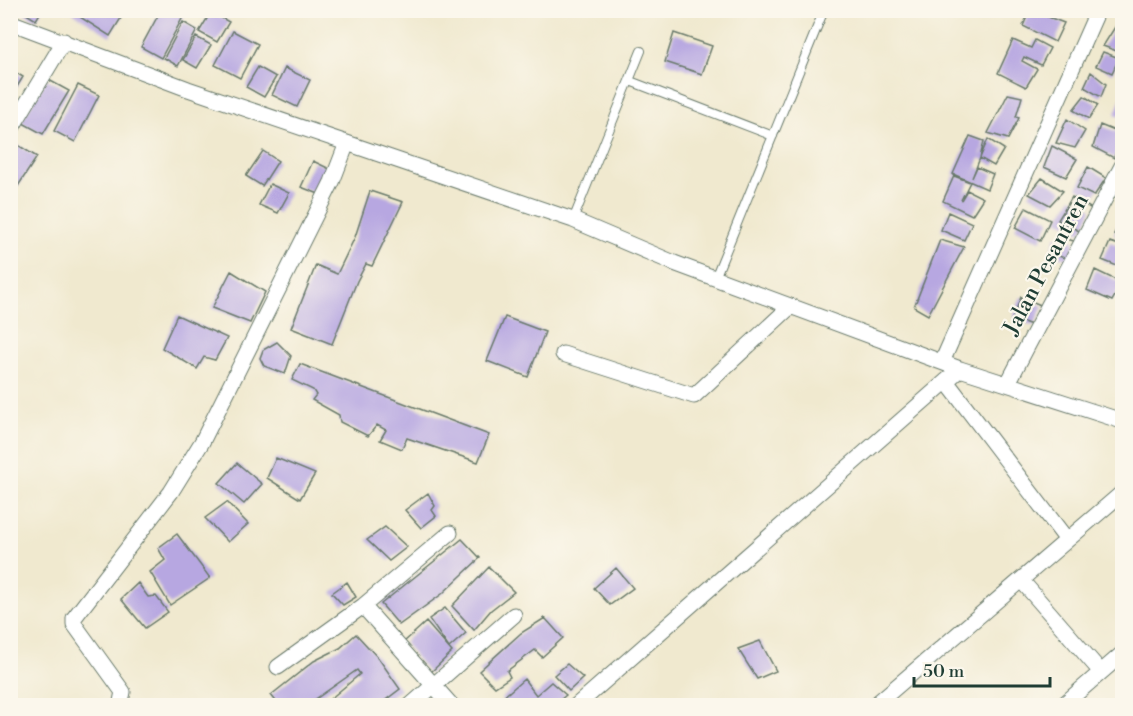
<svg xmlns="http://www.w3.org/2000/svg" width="1133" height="716" font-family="'Libre Bodoni',serif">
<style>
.building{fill:#b7a7e1}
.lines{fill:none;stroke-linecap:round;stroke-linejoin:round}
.lane-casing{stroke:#68796a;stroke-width:10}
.street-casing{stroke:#68796a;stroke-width:17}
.lane{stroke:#fff;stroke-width:8}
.street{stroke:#fff;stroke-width:15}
.labels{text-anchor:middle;stroke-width:4.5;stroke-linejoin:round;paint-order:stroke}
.street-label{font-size:22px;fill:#1f3d34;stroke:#fbf7ec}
</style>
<rect width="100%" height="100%" fill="#fbf7ec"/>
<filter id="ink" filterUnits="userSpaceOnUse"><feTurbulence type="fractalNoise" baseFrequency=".0167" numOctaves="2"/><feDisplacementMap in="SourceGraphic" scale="12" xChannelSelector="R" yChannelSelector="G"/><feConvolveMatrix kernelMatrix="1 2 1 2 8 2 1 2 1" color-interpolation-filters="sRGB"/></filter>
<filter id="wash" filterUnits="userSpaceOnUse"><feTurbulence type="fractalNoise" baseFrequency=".008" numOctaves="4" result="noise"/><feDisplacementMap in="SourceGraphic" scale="24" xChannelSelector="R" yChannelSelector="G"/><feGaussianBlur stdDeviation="1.35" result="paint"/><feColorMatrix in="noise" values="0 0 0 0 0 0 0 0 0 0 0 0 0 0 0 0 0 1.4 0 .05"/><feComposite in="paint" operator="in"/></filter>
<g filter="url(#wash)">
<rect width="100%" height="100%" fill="#f0e9cf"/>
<g id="blocks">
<path class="building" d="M20,10H42L36,20Z
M69,10H126L110,36Z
M161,10H175L184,15L161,58L141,47Z
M1030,10L1064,23L1055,42L1023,26Z
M211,12L229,22L217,42L199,32Z
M1120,19L1122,20V53L1103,46Z
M183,22L197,30L178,66L164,58Z
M233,31L258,44L240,78L215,65Z
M674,33L712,46L702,74L665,62Z
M196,37L211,45L197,68L183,60Z
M1013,40L1031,48L1035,40L1050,48L1041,65L1024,57L1022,61L1037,69L1026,87L998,73Z
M1103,52L1119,58L1112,73L1096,66Z
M258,67L276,77L264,97L246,87Z
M285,68L310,80L297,107L272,95Z
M10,69L23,77L10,98Z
M1091,72L1106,84L1101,97L1084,87Z
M47,79L69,91L43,134L21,122Z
M78,85L99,95L75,142L54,131Z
M1008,94L1022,97L1016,117L1019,118L1008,139L988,133Z
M1084,96L1098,105L1089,119L1073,110Z
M1122,96V118L1115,114Z
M1067,119L1085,131L1075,148L1056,143Z
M1100,125L1122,134L1114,158L1093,147Z
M970,136L984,141L980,158L988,139L1004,149L994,166L980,158L972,178L977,167L993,174L987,189L953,174Z
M10,140L37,157L18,186L10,182Z
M1052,146L1077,159L1066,177L1044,167Z
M263,151L278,161L262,186L246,176Z
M313,161L332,170L319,194L301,187Z
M1088,167L1106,178L1094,196L1077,188Z
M954,176L970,182L961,200L967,190L983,198L972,215L943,201Z
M1042,178L1063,191L1050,205L1029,194Z
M270,184L289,193L278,213L259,205Z
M370,191L403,202L372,266L366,264L357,281L332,344L291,328L316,265L337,274L355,237Z
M1072,197L1092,209L1081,232L1058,220Z
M1026,208L1050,220L1040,241L1015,228Z
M948,212L972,223L964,240L941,230Z
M1122,218V237L1114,234Z
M1056,236L1074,241L1073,261L1050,253Z
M940,240L964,247L928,315L914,307Z
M1110,242L1122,246V268L1102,260Z
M1095,270L1122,283L1112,301L1087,290Z
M231,271L265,292L250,323L212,308Z
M1021,297L1043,306L1034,326L1013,318Z
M177,315L227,338L215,360L204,357L197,369L162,348Z
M505,317L545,332L528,377L487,361Z
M277,342L291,356L285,374L264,366L260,358L263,350Z
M300,364L489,435L478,462L407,438L402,449L380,440L386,430L377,425L368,436L340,422L339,415L312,400L316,395L313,390L292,380Z
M276,458L315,474L300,499L267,478Z
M237,463L262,484L244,504L219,483Z
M428,493L435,506L432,510L436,516L421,528L405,510Z
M227,502L248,524L228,542L205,518Z
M385,527L407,547L389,561L367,540Z
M177,534L210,578L170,605L150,572L165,560L158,548Z
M462,539L480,558L442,594L399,625L381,604Z
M489,567L514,592L491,610L474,630L452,606Z
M616,568L633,588L610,605L594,588Z
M347,582L356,597L343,605L332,593Z
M138,583L148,597L156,596L168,612L145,628L121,599Z
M445,608L466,633L449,648L429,619Z
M545,618L563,638L542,657L535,650L507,671L510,677L495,687L479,671L521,633Z
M426,622L452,652L429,674L404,642Z
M356,634L379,659L400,689L379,705H323L360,674L357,670L307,705H279L271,695L314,661L340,648Z
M760,641L776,671L757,679L738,649Z
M567,664L583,678L569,691L554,675Z
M524,679L536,695L551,682L566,695L554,705H508L501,699Z"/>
</g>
</g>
<g filter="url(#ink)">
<use href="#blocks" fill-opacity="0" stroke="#68796a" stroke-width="1.5"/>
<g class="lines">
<g class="lane-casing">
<path id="lane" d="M630,81L773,136
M573,220L641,51
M715,278L824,10"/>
</g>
<g class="street-casing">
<path id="street" d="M10,22L188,89L573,220L674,263L960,369L1122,421
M10,131L64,41
M563,354L694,396L791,306
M942,362L1098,10
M946,381L1067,540
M1008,383L1122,166
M1021,580L1101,672
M363,606L452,706
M278,667L363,606L450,533
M120,706L123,692L74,624V618L171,492L202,442L332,182L347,143
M410,706L514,615
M576,706L960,369
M874,706L1122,493
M1062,706L1122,654"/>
</g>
<use href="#lane" class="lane"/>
<use href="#street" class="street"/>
</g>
</g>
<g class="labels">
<g class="street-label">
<text transform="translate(1045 264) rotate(-62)" y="8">Jalan Pesantren</text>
</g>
</g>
<rect width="1133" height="716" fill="none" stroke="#fbf7ec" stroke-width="36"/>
<path d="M914 677v9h136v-9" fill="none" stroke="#1f3d34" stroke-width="3"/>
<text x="923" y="677" font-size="18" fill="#1f3d34" stroke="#fbf7ec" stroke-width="4.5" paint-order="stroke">50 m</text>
</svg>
